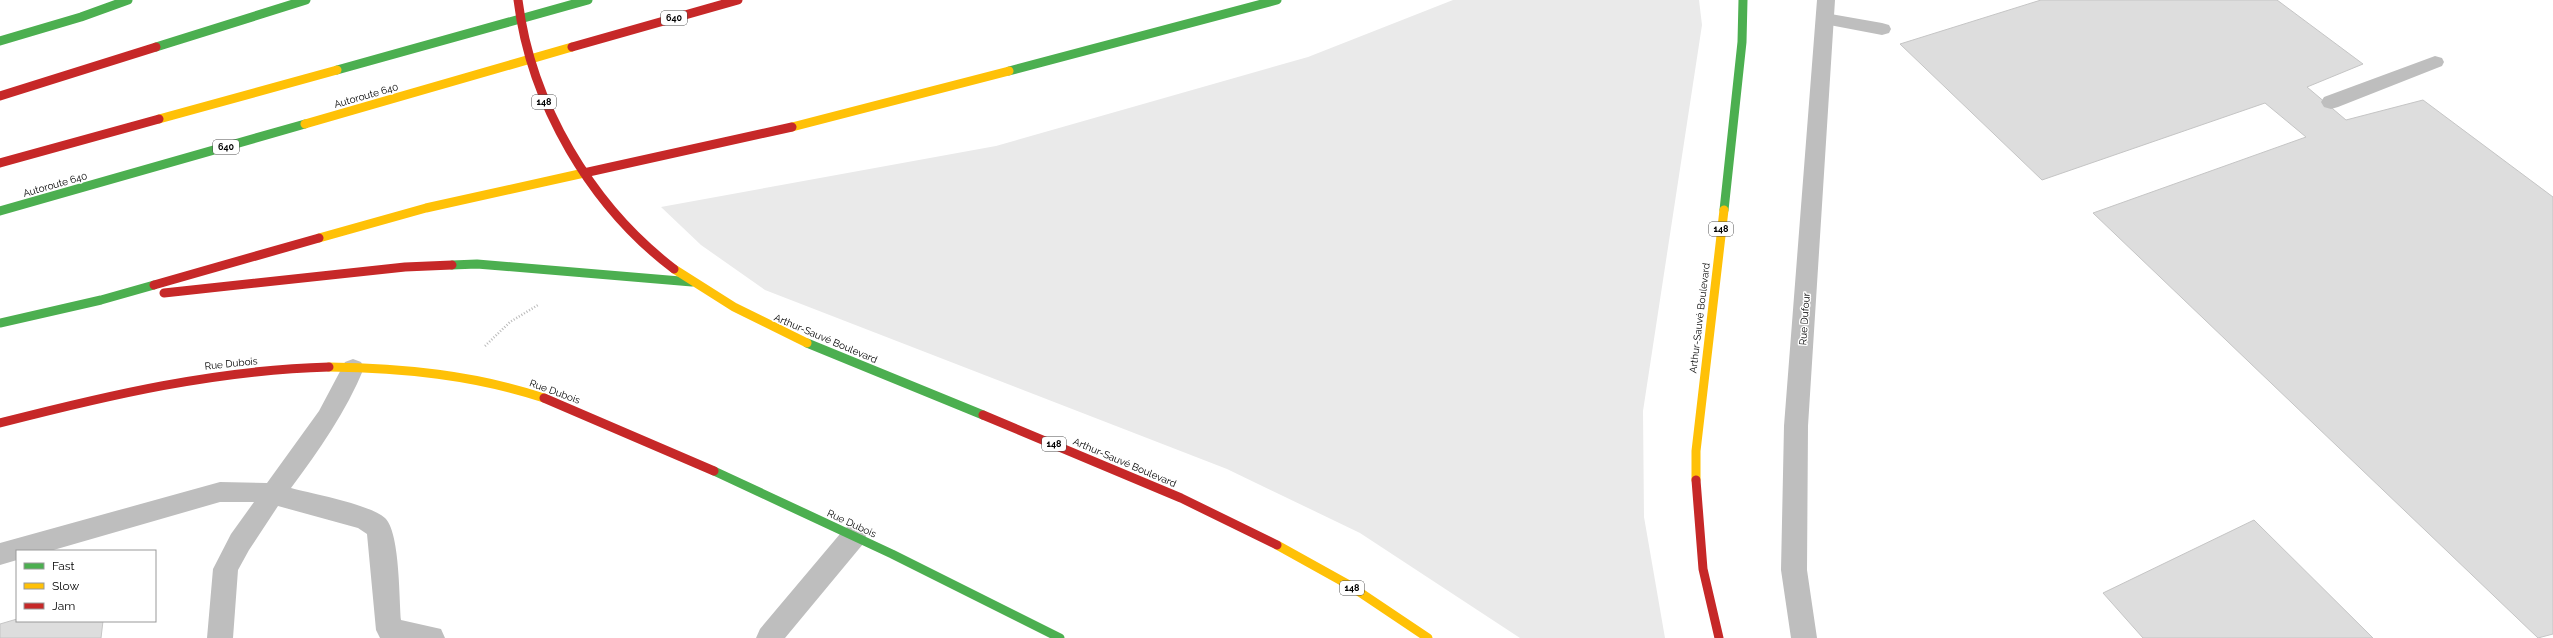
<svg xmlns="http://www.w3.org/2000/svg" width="2553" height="638" font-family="Raleway,sans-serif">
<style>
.green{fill:#eaeaea}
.building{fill:#ddd;stroke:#c5c5c5}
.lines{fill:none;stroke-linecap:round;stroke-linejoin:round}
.path{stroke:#b8b8b8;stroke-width:2.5;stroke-dasharray:1 2;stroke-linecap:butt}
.lane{fill:#bebebe;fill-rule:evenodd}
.street{fill:#bebebe;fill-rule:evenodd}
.fast{stroke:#4caf50;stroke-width:9}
.slow{stroke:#ffc107;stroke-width:9}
.jam{stroke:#c62828;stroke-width:9}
.labels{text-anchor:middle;stroke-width:3;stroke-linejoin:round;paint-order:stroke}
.shield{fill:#fff;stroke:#4c4c4c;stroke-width:1}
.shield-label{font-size:9px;font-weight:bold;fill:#000}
.street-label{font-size:10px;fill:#000;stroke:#fff}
</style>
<rect width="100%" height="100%" fill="#fff"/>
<path class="green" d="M1453,0H1699L1702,25L1643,411L1644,517L1665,638H1520L1360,533L1227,469L765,290L701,245L661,207L996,146L1308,57Z"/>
<path class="building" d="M2041,0H2277L2363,64L2307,87L2346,120L2423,100L2553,197V634L2538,638L2093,213L2306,137L2265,103L2042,180L1900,44Z
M2254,520L2373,638H2143L2103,593Z
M17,619V621H103L101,638H0V624Z"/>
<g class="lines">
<path class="path" d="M485,346L510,322L538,305"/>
<path class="lane" d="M1825,13L1882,23L1889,25L1891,29L1889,33L1882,35L1819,23L1816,19L1819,15Z
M2435,56L2442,58L2444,62L2442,66L2338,107L2331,109L2324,107L2321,102L2324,97Z
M353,359L361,362L364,368C346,412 319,450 291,488C313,494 369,504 385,518C400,532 399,598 401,620L441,629L445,638H380L376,630L367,534L358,528L278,506L249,550L238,570L233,638H207L213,569L231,534L254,502H220L50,551H17V560L0,565V543L220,482L267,483L319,411L345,362Z
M854,525L863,528L866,536L863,544L785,638H756L760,629L845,528Z"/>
<path class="street" d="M1817,0H1835L1808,426L1807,570L1817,638H1791L1781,570L1784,426Z"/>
<path class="fast" d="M0,41L81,17L128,0
M156,47L306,0
M337,70L588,0
M1009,71L1277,0
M1724,210L1742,42L1743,0
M0,211L305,124
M452,265L477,264L692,282
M0,323L101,300L154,285
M807,343L983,415
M714,471L892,554L1060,638"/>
<path class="slow" d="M159,119L337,70
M305,124L572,47
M792,127L1009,71
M319,238L426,208L584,173
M674,269L734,307L807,343
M329,367C403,368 474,375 544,398
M1696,480V451L1724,210
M1277,545L1349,585L1428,638"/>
<path class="jam" d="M518,0C531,104 591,206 674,269
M572,47L738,0
M0,96L156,47
M0,163L159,119
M584,173L792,127
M154,285L319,238
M164,293L405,267L452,265
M544,398L714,471
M983,415L1181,498L1277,545
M0,423C109,395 216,370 329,367
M1696,480L1703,569L1719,638"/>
</g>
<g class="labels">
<g class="shield">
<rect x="661" y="11" width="26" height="14" rx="3"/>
<rect x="532" y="95" width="24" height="14" rx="3"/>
<rect x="213" y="140" width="26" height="14" rx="3"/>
<rect x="1709" y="222" width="24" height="14" rx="3"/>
<rect x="1042" y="437" width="24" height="14" rx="3"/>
<rect x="1340" y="581" width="24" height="14" rx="3"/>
</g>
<g class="shield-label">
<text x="674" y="21">640</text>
<text x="544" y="105">148</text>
<text x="226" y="150">640</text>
<text x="1721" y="232">148</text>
<text x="1054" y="447">148</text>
<text x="1352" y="591">148</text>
</g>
<g class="street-label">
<text transform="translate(366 95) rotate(-16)" y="4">Autoroute 640</text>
<text transform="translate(55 184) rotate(-16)" y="4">Autoroute 640</text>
<text transform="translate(1699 318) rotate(-83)" y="4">Arthur-Sauvé Boulevard</text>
<text transform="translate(1804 319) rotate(-86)" y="4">Rue Dufour</text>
<text transform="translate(826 338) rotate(23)" y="4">Arthur-Sauvé Boulevard</text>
<text transform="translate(231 363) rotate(-6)" y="4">Rue Dubois</text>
<text transform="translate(555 391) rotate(20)" y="4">Rue Dubois</text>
<text transform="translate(1125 462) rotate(23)" y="4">Arthur-Sauvé Boulevard</text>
<text transform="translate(852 523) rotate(25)" y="4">Rue Dubois</text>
</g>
</g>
<rect x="16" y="550" width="140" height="72" fill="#ffffff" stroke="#999999"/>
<rect x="24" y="563" width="20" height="6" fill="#4caf50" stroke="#999999"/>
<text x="52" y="570" font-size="12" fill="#000000">Fast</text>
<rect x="24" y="583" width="20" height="6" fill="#ffc107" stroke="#999999"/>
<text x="52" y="590" font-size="12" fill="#000000">Slow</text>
<rect x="24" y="603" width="20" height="6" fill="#c62828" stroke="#999999"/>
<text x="52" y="610" font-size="12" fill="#000000">Jam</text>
</svg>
